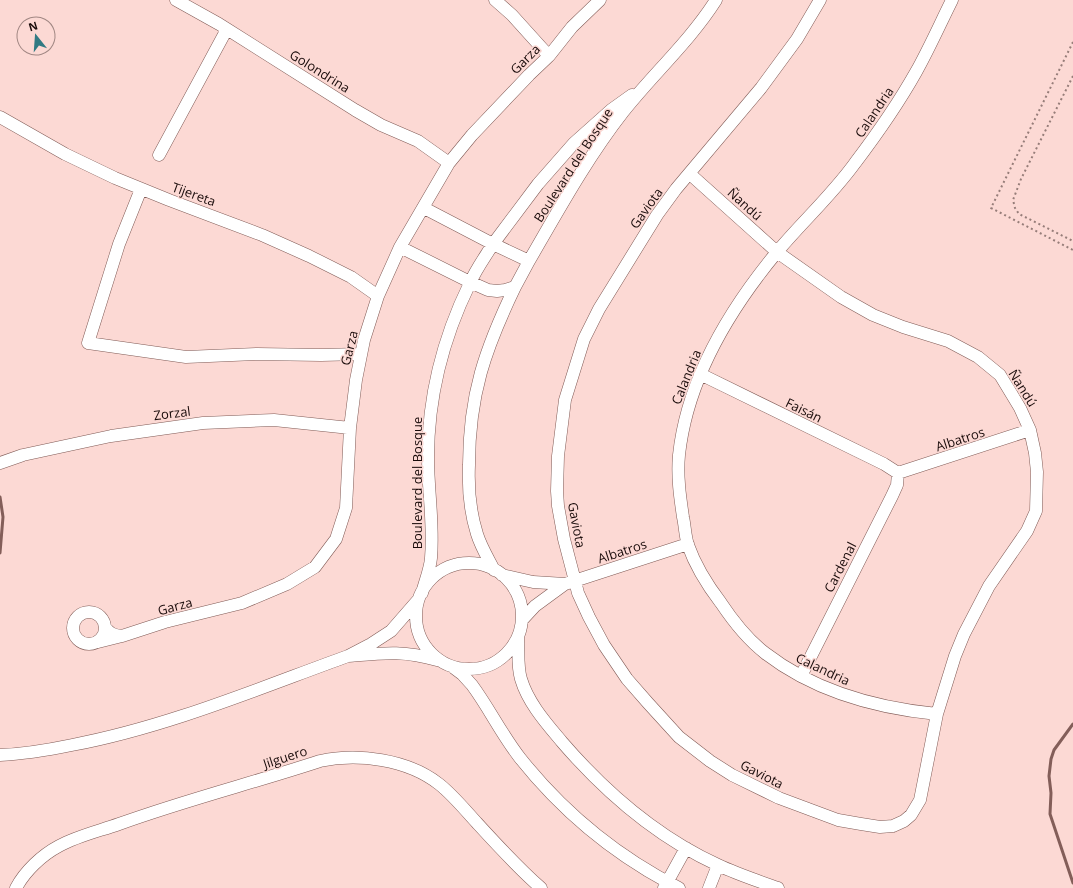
<svg xmlns="http://www.w3.org/2000/svg" width="1073" height="888" font-family="'Open Sans',sans-serif">
<style>
.lines{fill:none;stroke-linecap:round;stroke-linejoin:round}
.stream{stroke:#835e59;stroke-width:3}
.street-casing{stroke:#805b56;stroke-width:13}
.path{stroke:#967d79;stroke-width:2;stroke-dasharray:2 3;stroke-linecap:butt}
.street{stroke:#fff;stroke-width:12}
.labels{text-anchor:middle;stroke-width:3;stroke-linejoin:round;paint-order:stroke}
.street-label{font-size:13px;fill:#190b0a;stroke:#fcd9d4}
</style>
<rect width="100%" height="100%" fill="#fcd9d4"/>
<g class="lines">
<path class="stream" d="M0,497L3,517L0,553
M1073,724L1054,750L1051,759L1049,776L1051,793L1050,814L1073,883"/>
<g class="street-casing">
<path id="street" d="M176,0L219,24L355,110L381,125L418,141L449,163
M495,0L512,15L549,56
M0,117L65,154L115,178L169,200L262,235L309,256L351,277L378,296
M159,155L227,29
M690,174L777,252L841,297L873,315L903,327L948,341L978,357L1000,375L1020,408L1030,430L1035,453L1037,472L1036,511L1027,531L989,586L964,634L955,656L937,714L920,800L911,815L904,821L893,826L880,827L861,824L838,820L779,798L732,775L710,761L679,737L648,703L627,679L604,645L589,617L578,593L575,581L564,539L558,506L557,491L558,456L565,400L584,339L599,309L657,215L676,189L761,88L797,39L820,0
M141,189L119,244L88,343L186,357L257,354L321,355L361,354
M424,208L493,244L538,184L574,143L611,110L632,95
M400,247L470,282L488,290L497,291L505,290L515,287L529,261L493,244C485,257 476,269 470,283C443,338 428,397 428,458C428,491 434,525 431,558C430,570 425,581 422,593
M529,261C558,211 587,158 623,112C653,74 690,41 716,0
M700,374L884,464L898,473L897,485L892,496L801,676
M0,463L23,455L111,436L203,423L274,420L350,428
M898,473L1030,430
M416 616a53 53 0 1 1 106 0a53 53 0 1 1-106 0Z
M494,570C488,558 481,547 477,534C470,512 468,488 469,465C469,395 485,349 515,287
M502,575L533,582L565,584
M418,600L391,631L371,644L348,656C383,653 403,650 437,660
M73 628a16 16 0 1 1 32 0a16 16 0 1 1-32 0Z
M522,620L535,606L565,584L688,544
M122,636L165,622L242,603L287,584L315,567L336,539L346,508L350,428L356,380L364,340L378,296L400,247L449,163L472,135L529,75L549,56L572,27L600,0
M518,637C519,651 517,666 521,679C528,703 547,724 562,742C606,793 657,837 718,865C737,874 758,881 778,888
M98,642L122,636C114,635 110,634 105,627
M454,668L462,674L472,685C489,708 502,735 520,758C563,812 618,857 679,888
M937,714C876,708 814,691 765,653C747,639 733,621 721,603C708,586 695,565 688,545C685,536 685,526 683,517C680,497 677,476 679,455C687,380 729,310 777,252C802,222 832,195 855,163C877,134 898,104 916,72C929,49 940,24 952,0
M0,755C24,754 48,750 72,745C167,727 257,689 348,656
M16,888C25,871 42,855 59,846C77,836 99,831 119,824C185,800 253,783 320,761C358,753 407,759 439,784C453,795 465,810 477,823C498,846 518,868 541,888
M664,888L686,848
M709,888L718,865"/>
</g>
<path class="path" d="M1073,42L991,208L1073,250
M1073,76L1021,179L1013,200L1015,208L1019,214L1073,241"/>
<use href="#street" class="street"/>
</g>
<g class="labels">
<g class="street-label">
<text transform="translate(525 59) rotate(-45)" y="5">Garza</text>
<text transform="translate(320 71) rotate(32)" y="5">Golondrina</text>
<text transform="translate(874 112) rotate(-56)" y="5">Calandria</text>
<text transform="translate(573 165) rotate(-57)" y="5">Boulevard del Bosque</text>
<text transform="translate(194 194) rotate(20)" y="5">Tijereta</text>
<text transform="translate(745 204) rotate(42)" y="5">Ñandú</text>
<text transform="translate(646 208) rotate(-55)" y="5">Gaviota</text>
<text transform="translate(349 348) rotate(-76)" y="5">Garza</text>
<text transform="translate(686 377) rotate(-68)" y="5">Calandria</text>
<text transform="translate(1023 388) rotate(58)" y="5">Ñandú</text>
<text transform="translate(804 410) rotate(26)" y="5">Faisán</text>
<text transform="translate(172 413) rotate(-7)" y="5">Zorzal</text>
<text transform="translate(960 439) rotate(-18)" y="5">Albatros</text>
<text transform="translate(417 483) rotate(-90)" y="5">Boulevard del Bosque</text>
<text transform="translate(577 525) rotate(79)" y="5">Gaviota</text>
<text transform="translate(622 551) rotate(-18)" y="5">Albatros</text>
<text transform="translate(840 567) rotate(-63)" y="5">Cardenal</text>
<text transform="translate(175 606) rotate(-15)" y="5">Garza</text>
<text transform="translate(823 669) rotate(25)" y="5">Calandria</text>
<text transform="translate(285 757) rotate(-18)" y="5">Jilguero</text>
<text transform="translate(762 774) rotate(27)" y="5">Gaviota</text>
</g>
</g>
<g transform="translate(36 36) rotate(343)"><circle r="19" fill="#fcd9d4" stroke="#a18783"/>
<path d="M0-3L7 15L0 10L-7 15Z" fill="#327a83"/>
<text y="-6" font-size="11" font-weight="bold" text-anchor="middle" fill="#190b0a">N</text>
</g>
</svg>
